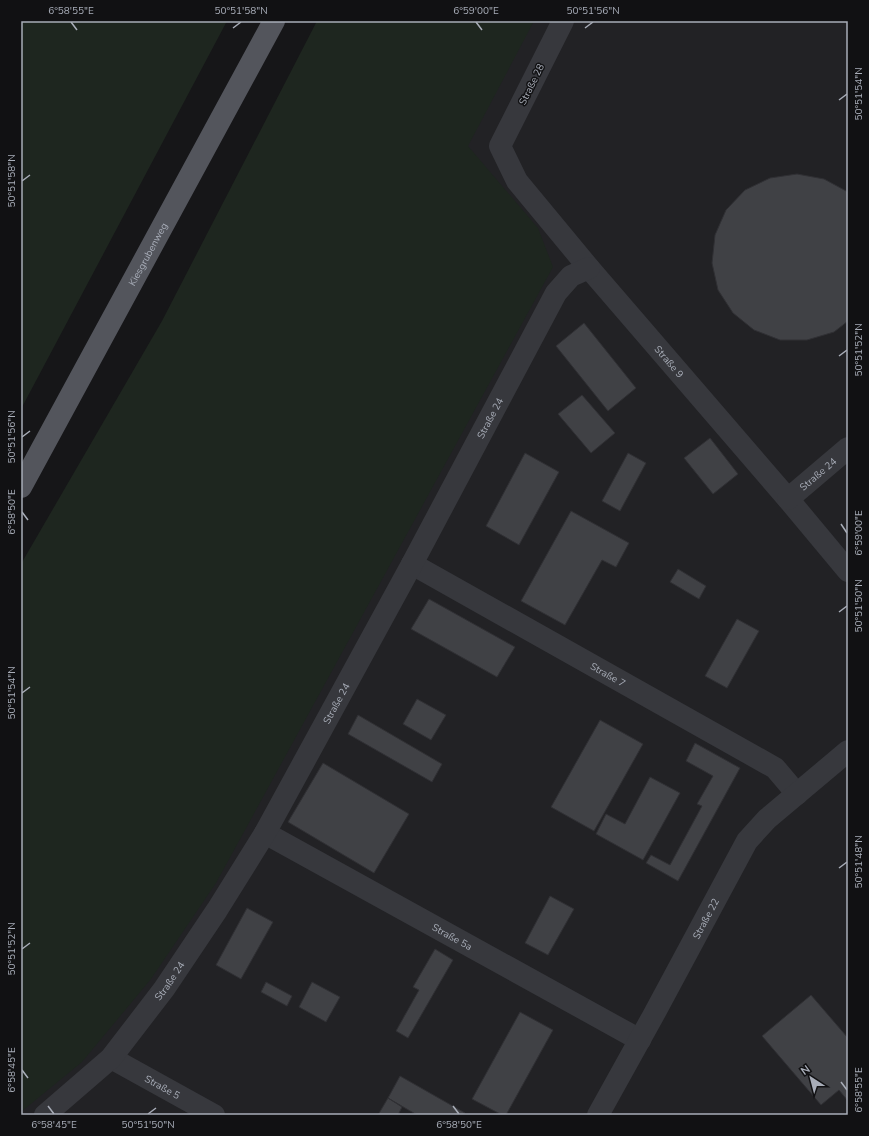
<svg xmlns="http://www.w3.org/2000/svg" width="869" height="1136" font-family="'Nunito Sans',sans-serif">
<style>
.built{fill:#222225}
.green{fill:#1e261f}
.building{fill:#404145;stroke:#303034}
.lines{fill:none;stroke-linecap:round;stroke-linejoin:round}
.minor{stroke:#37383d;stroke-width:22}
.major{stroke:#53555c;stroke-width:22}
.ticks{fill:none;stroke:#a8adb8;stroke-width:1.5}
.labels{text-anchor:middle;stroke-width:3;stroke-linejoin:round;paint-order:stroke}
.street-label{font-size:10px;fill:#a8adb8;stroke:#111113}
.neatline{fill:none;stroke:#a8adb8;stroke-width:1.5}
.ticks-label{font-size:10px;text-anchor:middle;fill:#a8adb8}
</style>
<rect width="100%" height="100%" fill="#161618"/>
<path class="built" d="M472,21H848V1115H21V969Z"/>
<path class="green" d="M21,21H227L21,409Z
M317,21H534L468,146L538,228L553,267L216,883L151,979L82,1062L21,1112V564L162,321Z"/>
<path class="building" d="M797,174L824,179L848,192V321L834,332L807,340H780L754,330L733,313L718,290L712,263L715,235L726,210L745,190L770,178Z
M584,323L636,388L608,411L556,346Z
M582,395L615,433L591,453L558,414Z
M710,438L738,474L713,494L684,458Z
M525,453L559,472L519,545L486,526Z
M628,453L646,463L620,511L602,501Z
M571,511L629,543L616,567L602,560L565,625L521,601Z
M678,569L706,586L699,599L670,582Z
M429,599L515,647L497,677L411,629Z
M737,619L759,631L727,688L705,676Z
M417,699L446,715L431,740L403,724Z
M358,715L442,764L432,782L348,734Z
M600,720L643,744L594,831L551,807Z
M695,743L740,768L678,881L646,863L651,855L670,865L702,806L697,804L713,776L686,761Z
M323,763L409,814L374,873L288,822Z
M650,777L680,793L643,860L596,834L606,814L625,824Z
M550,896L574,909L548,955L525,943Z
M247,908L273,922L241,979L216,965Z
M435,949L453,960L408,1038L396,1031L419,990L413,987Z
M266,982L292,996L287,1006L261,992Z
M312,982L340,997L326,1022L299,1007Z
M811,995L848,1038V1101L839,1090L821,1105L762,1036Z
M520,1012L553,1030L506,1115H502L472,1099Z
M400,1076L465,1113L464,1115H417L388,1098Z
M388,1098L402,1107L398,1115H378Z"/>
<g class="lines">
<g class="minor">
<path id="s1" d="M563,21L500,146L517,181L589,268L788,499L848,571"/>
<path id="s2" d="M788,499L848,448"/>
<path id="s3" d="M412,564L775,768L797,794"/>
<path id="s4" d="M265,833L640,1040"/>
<path id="s5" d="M111,1058L214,1115"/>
<path id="s6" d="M45,1115L111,1058L164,989L217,910L265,833L412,564L556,293L571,276L589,268"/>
<path id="s7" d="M598,1115L653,1016L747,841L767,819L848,751"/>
</g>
<path class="major" id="s8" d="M21,487L274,21"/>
</g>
<path class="ticks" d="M71,22L77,30M476,22L482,30M233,28L241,22M585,28L593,22M839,100L847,94M22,181L30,175M839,356L847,350M22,437L30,431M22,512L28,520M841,524L847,533M839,612L847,606M22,693L30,687M839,868L847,862M22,949L30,943M22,1070L28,1078M841,1082L847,1090M48,1106L54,1114M453,1106L459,1114M148,1114L156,1108"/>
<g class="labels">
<g class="street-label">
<text transform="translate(531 84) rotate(-64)" y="4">Straße 28</text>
<text dy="4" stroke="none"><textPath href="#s8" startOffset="265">Kiesgrubenweg</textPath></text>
<text dy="4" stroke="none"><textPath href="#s1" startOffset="415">Straße 9</textPath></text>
<text dy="4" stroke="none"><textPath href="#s6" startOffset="832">Straße 24</textPath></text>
<text dy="4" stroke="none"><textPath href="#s2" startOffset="39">Straße 24</textPath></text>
<text dy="4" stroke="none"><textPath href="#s3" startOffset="225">Straße 7</textPath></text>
<text dy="4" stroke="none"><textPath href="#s6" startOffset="508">Straße 24</textPath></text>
<text dy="4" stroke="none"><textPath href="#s7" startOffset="224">Straße 22</textPath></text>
<text dy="4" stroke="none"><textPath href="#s4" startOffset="214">Straße 5a</textPath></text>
<text dy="4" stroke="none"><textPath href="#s6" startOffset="184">Straße 24</textPath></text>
<text dy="4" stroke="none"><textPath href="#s5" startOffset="59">Straße 5</textPath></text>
</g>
</g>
<rect width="869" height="1136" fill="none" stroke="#111113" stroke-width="44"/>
<g transform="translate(811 1078) rotate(324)" stroke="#111113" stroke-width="3" paint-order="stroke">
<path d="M0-3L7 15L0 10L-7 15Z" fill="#a8adb8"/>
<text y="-6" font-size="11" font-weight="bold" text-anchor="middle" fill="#a8adb8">N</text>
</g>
<rect x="22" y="22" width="825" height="1092" class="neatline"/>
<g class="ticks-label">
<text x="71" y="14">6°58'55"E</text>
<text x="241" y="14">50°51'58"N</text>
<text x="476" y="14">6°59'00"E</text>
<text x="593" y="14">50°51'56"N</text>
<text transform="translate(858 94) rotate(-90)" y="4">50°51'54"N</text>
<text transform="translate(11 181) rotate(-90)" y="4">50°51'58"N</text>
<text transform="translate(858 350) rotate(-90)" y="4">50°51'52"N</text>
<text transform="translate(11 437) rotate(-90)" y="4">50°51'56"N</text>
<text transform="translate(11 512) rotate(-90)" y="4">6°58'50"E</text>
<text transform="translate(858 533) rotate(-90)" y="4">6°59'00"E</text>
<text transform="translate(858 606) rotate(-90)" y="4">50°51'50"N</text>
<text transform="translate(11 693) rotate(-90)" y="4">50°51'54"N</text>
<text transform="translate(858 862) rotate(-90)" y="4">50°51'48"N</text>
<text transform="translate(11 949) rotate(-90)" y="4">50°51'52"N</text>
<text transform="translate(11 1070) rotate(-90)" y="4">6°58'45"E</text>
<text transform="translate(858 1090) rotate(-90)" y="4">6°58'55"E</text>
<text x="54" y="1128">6°58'45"E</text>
<text x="148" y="1128">50°51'50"N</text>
<text x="459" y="1128">6°58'50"E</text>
</g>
</svg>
